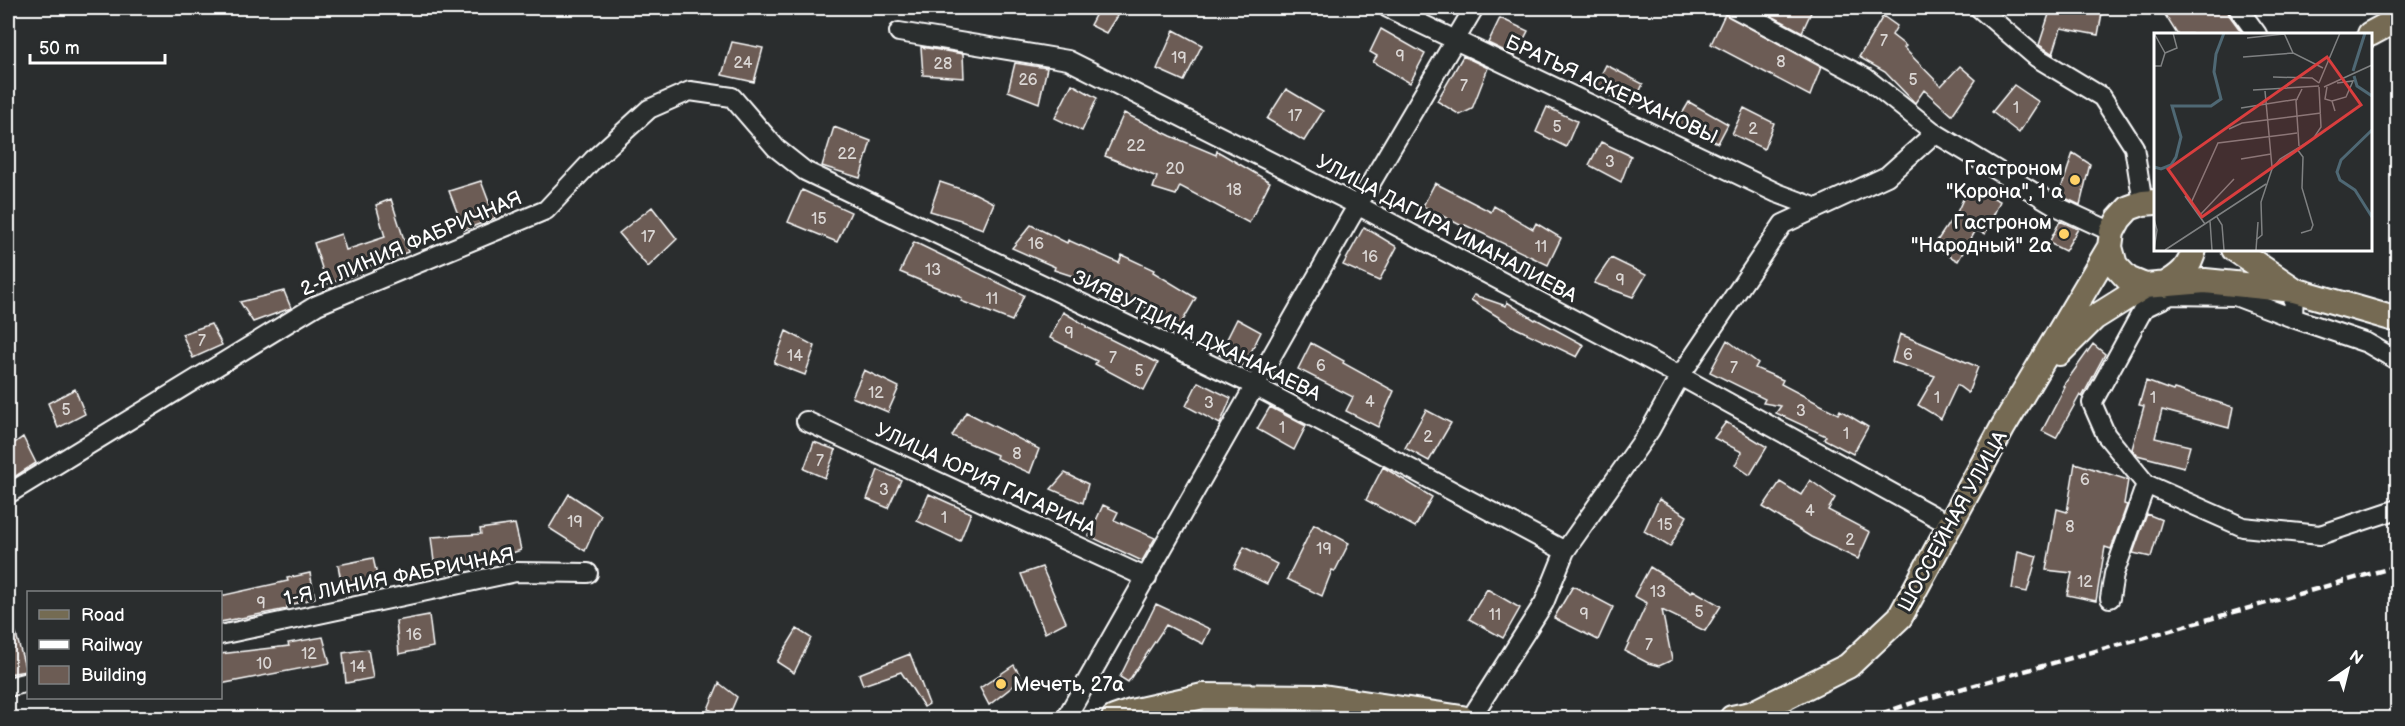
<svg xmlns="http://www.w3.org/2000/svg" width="2405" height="726" font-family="'Balsamiq Sans',sans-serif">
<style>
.building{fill:#6c5c54;stroke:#fff;stroke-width:1.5}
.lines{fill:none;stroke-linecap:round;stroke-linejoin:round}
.minor-casing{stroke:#fff;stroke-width:22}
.major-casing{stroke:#fff;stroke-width:28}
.minor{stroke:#2a2d2e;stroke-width:18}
.major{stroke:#746b52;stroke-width:24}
.rail{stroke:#fff;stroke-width:4.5;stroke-dasharray:9 4.5;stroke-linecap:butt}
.poi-dot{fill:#ffd166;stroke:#2a2d2e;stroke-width:2}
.labels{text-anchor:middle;stroke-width:6;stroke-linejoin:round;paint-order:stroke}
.number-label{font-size:16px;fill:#dad6d4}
.street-label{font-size:20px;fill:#fff;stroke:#2a2d2e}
.poi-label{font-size:20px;fill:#fff;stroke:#2a2d2e;text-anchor:end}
.inset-river{fill:none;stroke:#4f6874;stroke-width:3}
.inset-road{fill:none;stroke:#7f8182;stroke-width:1.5}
.view{fill:#da3e3e;fill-opacity:0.15;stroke:#da3e3e;stroke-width:3}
.inset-edge{fill:none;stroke:#fff;stroke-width:3}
</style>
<rect width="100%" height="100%" fill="#2a2d2e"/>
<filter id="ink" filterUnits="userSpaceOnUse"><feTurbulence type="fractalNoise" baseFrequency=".0167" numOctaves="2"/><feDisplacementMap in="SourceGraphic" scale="12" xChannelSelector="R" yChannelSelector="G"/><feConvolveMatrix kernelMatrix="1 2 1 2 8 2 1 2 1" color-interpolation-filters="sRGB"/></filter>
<g filter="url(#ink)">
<path class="building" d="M1099,8H1122L1106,33L1090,25Z
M1757,8H1813L1802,32Z
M2051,8H2103L2098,35L2061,28L2053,54L2039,45Z
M2173,8H2227L2229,15L2243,34H2177L2165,15Z
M1725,14L1821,67L1810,96L1711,44Z
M1883,16L1897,26L1892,35L1906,46L1904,48L1941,86L1960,66L1976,80L1952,115L1924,90L1915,103L1885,72L1859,57Z
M1500,18L1528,31L1515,56L1488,43Z
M1381,29L1425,54L1410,83L1373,62L1377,56L1370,52Z
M1174,30L1202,45L1184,81L1157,69Z
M732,42L763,48L754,82L722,75Z
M921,47L963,54L964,78L923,75Z
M1463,56L1488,68L1472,109L1460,115L1437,101Z
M1015,63L1047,68L1039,103L1008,91Z
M1606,65L1643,84L1633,106L1594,89Z
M1072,84L1097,98L1082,131L1055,118Z
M2014,85L2039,102L2019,133L1992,112Z
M1286,89L1323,111L1304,141L1267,119Z
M1689,102L1728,124L1718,143L1676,124Z
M1547,107L1577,121L1566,147L1536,132Z
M1744,108L1774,123L1764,149L1732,134Z
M1124,113L1171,136L1216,155L1217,151L1270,182L1249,223L1180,186L1176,195L1153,188L1157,177L1105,156Z
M834,127L871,141L860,178L822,166Z
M1601,142L1631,156L1621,182L1589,165Z
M2073,153L2090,164L2080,205L2059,195Z
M481,181L495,218L464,230L449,191Z
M940,182L972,193V192L994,203L983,229L961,221V220L930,211Z
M1435,183L1491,212L1494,206L1533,229L1536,223L1561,238L1548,265L1465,225L1464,227L1423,206Z
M1969,186L2000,201L1985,234L1976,230L1958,261L1933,247L1951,220L1953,221Z
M802,190L851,212L837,242L788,222Z
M391,199L408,252L354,272L355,275L327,284L314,243L341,234L346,250L385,237L376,205Z
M652,207L677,239L648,267L619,233Z
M2060,221L2078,229L2065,251L2049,243Z
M1031,225L1067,243L1068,240L1119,263L1122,255L1154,270L1153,272L1196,298L1178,329L1154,315L1156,312L1085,280L1054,270L1055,267L1012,248Z
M1364,227L1397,247L1379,281L1343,265Z
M914,242L1024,295L1012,321L961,301L962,298L900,272Z
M1611,258L1646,275L1633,297L1594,283Z
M284,291L291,308L253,322L240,302Z
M1474,295L1506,306L1507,302L1535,320L1536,319L1584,345L1577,357L1516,328L1471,300Z
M1063,312L1087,326L1086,327L1158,363L1144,390L1095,364L1097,361L1050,338Z
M1237,319L1261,332L1244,366L1219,355Z
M211,324L222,345L193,358L182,334Z
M786,331L815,346L805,375L774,363Z
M1900,334L1978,367L1968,393L1957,385L1941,419L1918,405L1935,376L1892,362Z
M1727,340L1758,363L1755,368L1783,380L1781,384L1838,414L1840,410L1868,427L1853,454L1824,439L1826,436L1776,413L1781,406L1763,403L1765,399L1710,372Z
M1311,343L1344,361L1343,363L1394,391L1378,427L1346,411L1353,397L1298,369Z
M2093,344L2105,354L2082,397L2080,395L2056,438L2042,431L2065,387L2063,386Z
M864,370L899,387L888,412L852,397Z
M2146,381L2173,391L2174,389L2233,407L2229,428L2162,410L2155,438L2190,446L2184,467L2137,455L2132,449L2144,406L2139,405Z
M1198,382L1231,398L1220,424L1186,406Z
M75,389L85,414L58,428L48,403Z
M1270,407L1306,426L1294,450L1257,429Z
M1426,410L1451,423L1429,461L1405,448Z
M966,412L1039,449L1030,473L996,458L997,455L952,436Z
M1726,422L1767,447L1750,475L1735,465L1742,452L1714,438Z
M23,437L36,463L8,481V448Z
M814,442L836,450L825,478L804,469Z
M2075,463L2128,480L2124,504L2127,505L2111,549L2105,547L2096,601L2067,595L2072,573L2046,570L2057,509L2067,512Z
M1383,467L1432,497L1415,527L1366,500Z
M878,470L901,480L888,508L867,499Z
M1065,473L1088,484L1083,503L1051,489Z
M1810,480L1835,498L1828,510L1870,532L1858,559L1811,537L1763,507L1780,482L1801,495Z
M569,494L601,515L585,551L549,528Z
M929,494L971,513L960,541L917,521Z
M1659,499L1687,516L1670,547L1644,531Z
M1103,505L1118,512L1114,520L1155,538L1142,561L1089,536Z
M2147,514L2162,520L2151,557L2133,553Z
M515,524L521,550L477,565L435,570L431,537L481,534L480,529Z
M1314,524L1349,543L1335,571L1332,570L1322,596L1287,579Z
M1244,547L1277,564L1267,584L1234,568Z
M2018,551L2037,556L2027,592L2012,589Z
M373,558L379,584L343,592L338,565Z
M1042,567L1066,622L1045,633L1021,574Z
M1650,567L1691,593L1693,590L1721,606L1705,631L1662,610L1672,660L1659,666L1648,663L1625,651L1647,603L1634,596Z
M310,573L315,598L287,606V609L220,622V596L288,581L287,578Z
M1573,586L1613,607L1598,640L1554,618Z
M1487,589L1520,608L1503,638L1469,619Z
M1156,604L1210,629L1203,644L1166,625L1128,682L1120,677Z
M429,615L433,647L399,654L396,621Z
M8,619H12L26,671L8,674Z
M797,629L811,638L794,673L777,662Z
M323,637L330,663L220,684V654L289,646L288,643Z
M368,649L373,678L346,683L343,653Z
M910,654L929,704L924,707L901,672L863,685L859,674Z
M1014,665L1022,679L989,705L980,688Z
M719,683L737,697L728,718L708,709Z"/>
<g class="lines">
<g class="minor-casing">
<path id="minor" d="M1388,8L1777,193L1817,208
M1734,8L1866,78L1935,133L2058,207L2112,232
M1979,8L2036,57L2102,97L2134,147L2143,203
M2238,8L2257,34
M899,32L1068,60L1357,205L1680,376L1950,525
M2293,318L2367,343L2398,361
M806,421L1147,578
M2146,484L2243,527L2320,535L2398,509
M8,494L317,305L546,210L593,160L649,109L690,91L732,97L776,148L805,171L1255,386L1565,551
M2110,598L2114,574L2146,484L2106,435L2092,403L2144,308L2171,295L2235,296L2293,318L2294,290
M220,635L516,572L588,573
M8,687L28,682
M1066,718L1349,220L1474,8
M1471,718L1544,603L1565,551L1650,430L1680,376L1783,224L1887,176L1935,133"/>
</g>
<g class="major-casing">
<path id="major" d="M2370,34L2398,19
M2156,202L2143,203L2129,208L2119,219L2112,232L2110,247L2115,265L2128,279L2145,286L2205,281L2294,290L2398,320
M2234,249L2292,288
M2164,285C2180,276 2190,268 2194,249
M2059,353L2094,318L2145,286
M1114,718L1131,712L1203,696L1323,697L1462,718
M1732,718L1751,714L1848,666L1900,617L2003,427L2110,247"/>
</g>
<use href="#minor" class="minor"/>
<use href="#major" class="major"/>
<path class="rail" d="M1869,718L1918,701L2398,566"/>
</g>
</g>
<g class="poi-dot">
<circle cx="2075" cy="180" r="6"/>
<circle cx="2064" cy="234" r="6"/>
<circle cx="1001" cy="684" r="6"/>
</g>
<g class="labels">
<g class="number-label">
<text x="1884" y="46">7</text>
<text x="1400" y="61">9</text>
<text x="1179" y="63">19</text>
<text x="1781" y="67">8</text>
<text x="743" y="68">24</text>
<text x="943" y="69">28</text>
<text x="1028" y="85">26</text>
<text x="1913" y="85">5</text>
<text x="1464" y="91">7</text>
<text x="2016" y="113">1</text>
<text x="1295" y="121">17</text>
<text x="1557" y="132">5</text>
<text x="1753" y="134">2</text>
<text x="1136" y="151">22</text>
<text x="847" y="159">22</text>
<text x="1610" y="167">3</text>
<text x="1175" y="174">20</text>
<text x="1234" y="195">18</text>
<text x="819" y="224">15</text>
<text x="648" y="242">17</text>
<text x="1036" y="249">16</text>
<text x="1541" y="252">11</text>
<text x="1370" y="262">16</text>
<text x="933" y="275">13</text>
<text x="1620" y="285">9</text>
<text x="992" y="304">11</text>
<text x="1069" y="338">9</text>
<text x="202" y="346">7</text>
<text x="1908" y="360">6</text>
<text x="795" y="361">14</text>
<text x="1113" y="363">7</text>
<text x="1321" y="371">6</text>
<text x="1734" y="373">7</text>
<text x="1139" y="376">5</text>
<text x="876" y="398">12</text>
<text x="1937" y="403">1</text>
<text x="2153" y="403">1</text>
<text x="1370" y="407">4</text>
<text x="1209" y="408">3</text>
<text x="66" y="415">5</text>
<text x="1801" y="416">3</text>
<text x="1282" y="433">1</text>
<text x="1846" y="439">1</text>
<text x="1428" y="442">2</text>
<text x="1017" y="459">8</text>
<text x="820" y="466">7</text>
<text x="2085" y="485">6</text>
<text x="884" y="495">3</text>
<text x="1810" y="516">4</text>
<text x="944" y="523">1</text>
<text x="575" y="527">19</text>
<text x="1665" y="530">15</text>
<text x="2070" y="532">8</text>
<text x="1850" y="545">2</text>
<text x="1324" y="554">19</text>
<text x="2085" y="587">12</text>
<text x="1658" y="597">13</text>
<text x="261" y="608">9</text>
<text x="1699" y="617">5</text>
<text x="1584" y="619">9</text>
<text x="1495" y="620">11</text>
<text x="414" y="640">16</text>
<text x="1649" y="650">7</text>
<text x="309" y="659">12</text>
<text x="264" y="669">10</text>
<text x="358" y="672">14</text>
</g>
<g class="street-label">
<text transform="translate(1612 89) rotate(25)" y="7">БРАТЬЯ АСКЕРХАНОВЫ</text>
<text transform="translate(1447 228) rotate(28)" y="7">УЛИЦА ДАГИРА ИМАНАЛИЕВА</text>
<text transform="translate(411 243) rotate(-23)" y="7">2-Я ЛИНИЯ ФАБРИЧНАЯ</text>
<text transform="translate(1197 335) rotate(26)" y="7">ЗИЯВУТДИНА ДЖАНАКАЕВА</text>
<text transform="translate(986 479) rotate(25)" y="7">УЛИЦА ЮРИЯ ГАГАРИНА</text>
<text transform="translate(1952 521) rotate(-61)" y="7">ШОССЕЙНАЯ УЛИЦА</text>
<text transform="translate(399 576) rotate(-11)" y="7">1-Я ЛИНИЯ ФАБРИЧНАЯ</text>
</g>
<g class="poi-label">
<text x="2063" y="175">Гастроном<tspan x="2063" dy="23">"Корона", 1 а</tspan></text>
<text x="2052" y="229">Гастроном<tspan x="2052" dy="23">"Народный" 2а</tspan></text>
<text x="1013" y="691" text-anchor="start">Мечеть, 27а</text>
</g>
</g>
<g transform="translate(2154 33)">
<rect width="218" height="218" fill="#2a2d2e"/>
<path class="inset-river" d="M199,38L211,0M200,43L203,53L218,63M218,97L187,127L183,139L186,147L201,157L218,184M0,134L7,136L17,132L22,124L27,104L18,73H57L67,66L60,39L62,21L70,0"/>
<path class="inset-road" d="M130,0L139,20L169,35M93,5L130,1M11,20L23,15L19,0M89,24L139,20M0,33H7L11,20L0,0M119,44L158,45L165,50M165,50L186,0M170,54L218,32M173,54L171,66L178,68L181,78M99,57L165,53M111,58L118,134M178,68L192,64L199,48L183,50M87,75L144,66M75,96L88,90L167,80M145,113L142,68L148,56M143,116L149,124L148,155L159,192L157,197L147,200M87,126L117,121M31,163L51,191M37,170L64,110L143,100M46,182L80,146M63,184L68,192L70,217M0,186L3,197L0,217M56,188L58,217M102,207L108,202L107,169L118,136L126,126L159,106L167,94L165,54M11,217L112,151M102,217L104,189"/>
<path class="view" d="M173,24L207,72L48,184L14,136Z"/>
<rect width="218" height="218" class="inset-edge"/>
</g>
<rect width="2405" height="726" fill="none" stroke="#2a2d2e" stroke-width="30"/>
<rect x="15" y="15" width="2375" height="696" fill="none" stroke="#fff" stroke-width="2" filter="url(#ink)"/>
<rect x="27" y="591" width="195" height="108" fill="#2a2d2e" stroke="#7f8182" stroke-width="1.5"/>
<rect x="39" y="610" width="30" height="9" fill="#746b52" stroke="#7f8182" stroke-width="1.5"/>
<text x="81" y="621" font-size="18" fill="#ffffff">Road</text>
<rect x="39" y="640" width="30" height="9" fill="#ffffff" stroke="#7f8182" stroke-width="1.5"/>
<text x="81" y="651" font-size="18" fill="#ffffff">Railway</text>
<rect x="39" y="666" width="30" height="18" fill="#6c5c54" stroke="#7f8182" stroke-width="1.5"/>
<text x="81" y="681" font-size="18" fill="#ffffff">Building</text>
<g transform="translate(2348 669) rotate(35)" stroke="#2a2d2e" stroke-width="4.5" paint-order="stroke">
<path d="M0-4.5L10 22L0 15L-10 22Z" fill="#ffffff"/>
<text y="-9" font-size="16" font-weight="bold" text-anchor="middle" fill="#ffffff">N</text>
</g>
<path d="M30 54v9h135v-9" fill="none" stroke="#ffffff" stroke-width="3"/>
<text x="39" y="54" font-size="18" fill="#ffffff" stroke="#2a2d2e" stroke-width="4.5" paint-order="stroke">50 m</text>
</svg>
